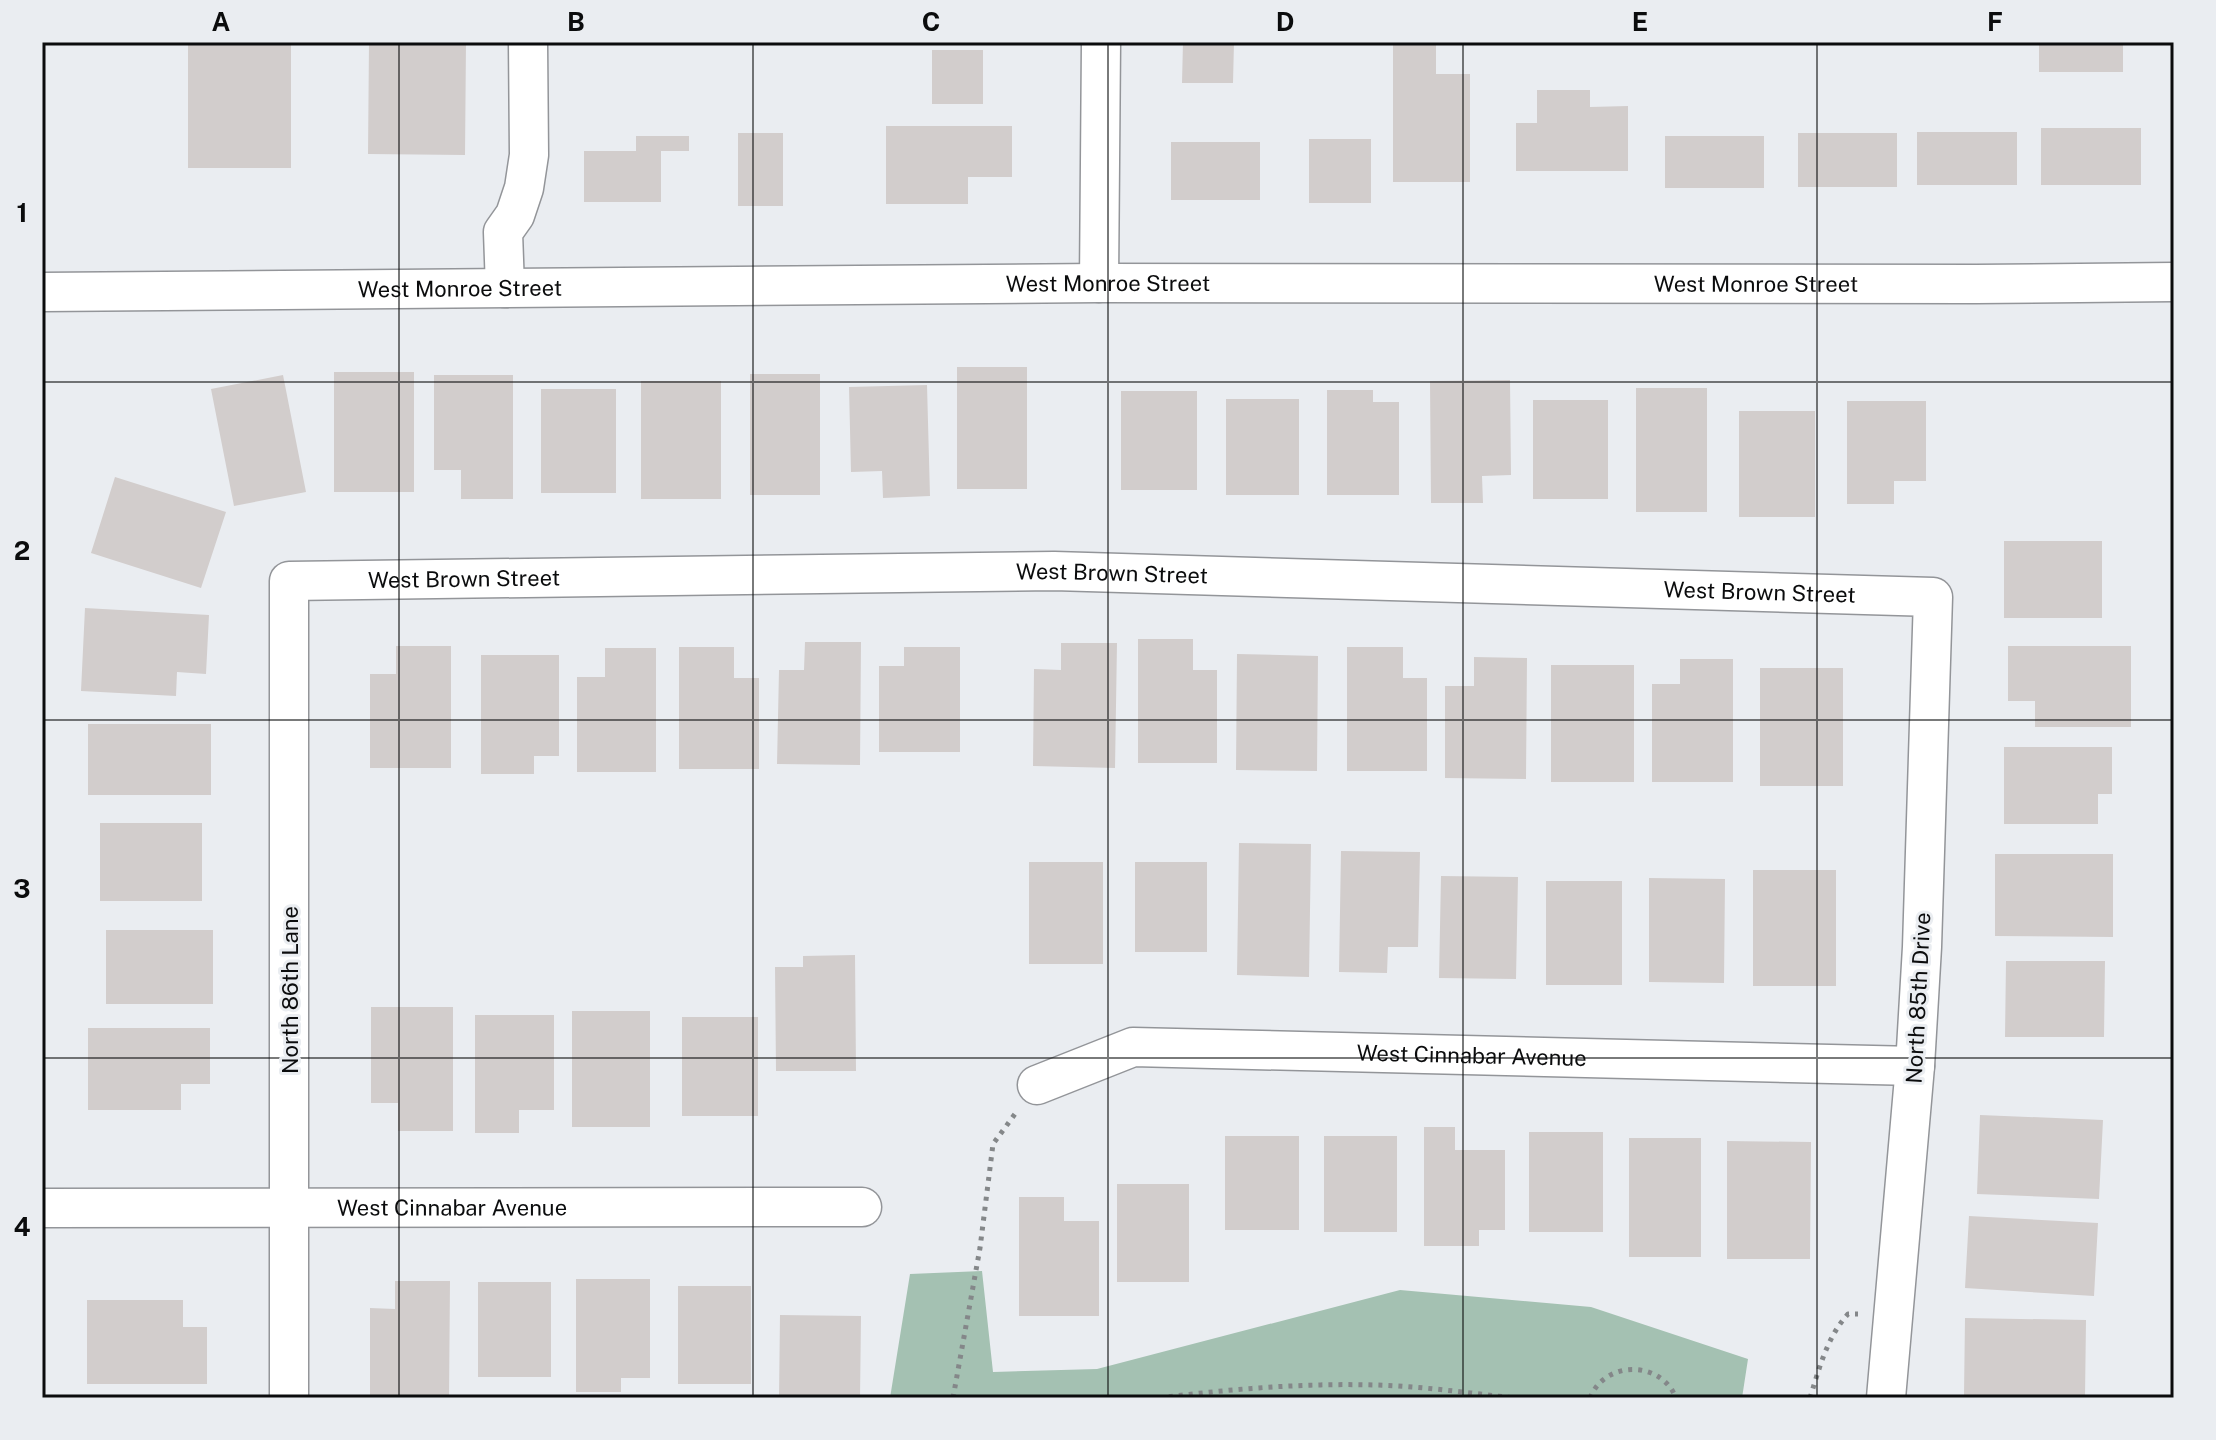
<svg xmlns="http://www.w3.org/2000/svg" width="2216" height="1440" font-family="'Public Sans',sans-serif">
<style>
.green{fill:#a4c1b2}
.building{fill:#d2cdcc}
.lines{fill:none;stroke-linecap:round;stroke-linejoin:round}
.minor-casing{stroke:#939599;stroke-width:41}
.path{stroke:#848789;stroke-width:5;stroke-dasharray:4 6;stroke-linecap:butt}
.minor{stroke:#fff;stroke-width:38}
.grid{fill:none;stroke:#0b0c0d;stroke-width:2;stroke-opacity:0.55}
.labels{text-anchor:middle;stroke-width:6;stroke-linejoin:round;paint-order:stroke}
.street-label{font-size:22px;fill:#0b0c0d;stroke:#eaedf1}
.neatline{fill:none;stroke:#0b0c0d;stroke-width:3}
.grid-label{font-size:26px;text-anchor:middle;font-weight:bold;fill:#0b0c0d}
</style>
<rect width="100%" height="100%" fill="#eaedf1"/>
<path class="green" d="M982,1271L993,1372L1097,1369L1400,1290L1591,1307L1748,1359L1742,1398H890L910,1274Z"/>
<path class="building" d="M188,42H291V168H188Z
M369,42H466L465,155L368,154Z
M1183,42H1234L1233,83H1182Z
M1393,42H1436V74H1470V182H1393Z
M2039,42H2123V72H2039Z
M932,50H983V104H932Z
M1537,90H1590V107L1628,106V171H1516V123H1537Z
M886,126H1012V177H968V204H886Z
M2041,128H2141V185H2041Z
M1917,132H2017V185H1917Z
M738,133H783V206H738Z
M1798,133H1897V187H1798Z
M636,136H689V151H661V202H584V151H636Z
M1665,136H1764V188H1665Z
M1309,139H1371V203H1309Z
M1171,142H1260V200H1171Z
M957,367H1027V489H957Z
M334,372H414V492H334Z
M750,374H820V495H750Z
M283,375L306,492L234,506L211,389Z
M434,375H513V499H461V470H434Z
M1510,380L1511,475L1482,476L1483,503H1431L1430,381Z
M641,381H721V499H641Z
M927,385L930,496L883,498L882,471L851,472L849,387Z
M1636,388H1707V512H1636Z
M541,389H616V493H541Z
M1327,390H1373V402H1399V495H1327Z
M1121,391H1197V490H1121Z
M1226,399H1299V495H1226Z
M1533,400H1608V499H1533Z
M1847,401H1926V481H1894V504H1847Z
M1739,411H1815V517H1739Z
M115,477L226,512L201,588L91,553Z
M2004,541H2102V618H2004Z
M85,608L209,615L206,674L177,672L176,696L81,691Z
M1138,639H1193V670H1217V763H1138Z
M805,642H861L860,765L777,764L779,670H804Z
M1061,643H1117L1115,768L1033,766L1034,669L1061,670Z
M396,646H451V768H370V674H396Z
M2008,646H2131V727H2035V701H2008Z
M679,647H734V678H759V769H679Z
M904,647H960V752H879V666H904Z
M1347,647H1403V678H1427V771H1347Z
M605,648H656V772H577V677H605Z
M1237,654L1318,656L1317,771L1236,770Z
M481,655H559V756H534V774H481Z
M1474,657L1527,658L1526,779L1445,778V686H1474Z
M1680,659H1733V782H1652V684H1680Z
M1551,665H1634V782H1551Z
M1760,668H1843V786H1760Z
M88,724H211V795H88Z
M2004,747H2112V794H2098V824H2004Z
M100,823H202V901H100Z
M1239,843L1311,844L1309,977L1237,975Z
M1341,851L1420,852L1418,947H1388L1387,973L1339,972Z
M1995,854H2113V937L1995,936Z
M1029,862H1103V964H1029Z
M1135,862H1207V952H1135Z
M1753,870H1836V986H1753Z
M1441,876L1518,877L1516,979L1439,978Z
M1649,878L1725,879L1724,983L1649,982Z
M1546,881H1622V985H1546Z
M106,930H213V1004H106Z
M855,955L856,1071H776L775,967H803V956Z
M2006,961H2105L2104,1037H2005Z
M371,1007H453V1131H398V1103H371Z
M572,1011H650V1127H572Z
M475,1015H554V1110H519V1133H475Z
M682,1017H758V1116H682Z
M88,1028H210V1084H181V1110H88Z
M1980,1115L2103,1120L2099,1199L1977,1194Z
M1424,1127H1455V1150H1505V1230H1479V1246H1424Z
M1529,1132H1603V1232H1529Z
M1225,1136H1299V1230H1225Z
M1324,1136H1397V1232H1324Z
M1629,1138H1701V1257H1629Z
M1727,1141L1811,1142L1810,1259H1727Z
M1117,1184H1189V1282H1117Z
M1019,1197H1064V1221H1099V1316H1019Z
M1969,1216L2098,1223L2094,1296L1965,1288Z
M576,1279H650V1378H621V1392H576Z
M395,1281H450L449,1398H370V1308L395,1309Z
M478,1282H551V1377H478Z
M678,1286H751V1384H678Z
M87,1300H183V1327H207V1384H87Z
M780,1315L861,1316L860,1398H779Z
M1965,1318L2086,1320L2085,1397L1964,1395Z"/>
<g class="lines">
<g class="minor-casing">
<g id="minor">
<path d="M1099,283L1101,42"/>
<path d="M505,288L503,232L515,215L524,188L529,155L528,42"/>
<path id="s1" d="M42,292L1099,283L1976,284L2174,282"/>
<path id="s2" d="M1037,1085L1133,1047L1915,1066"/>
<path id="s3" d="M42,1208L862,1207"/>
<path id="s4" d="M289,1398V581L1054,571L1933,597L1922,947L1915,1066L1886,1398"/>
</g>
</g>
<path class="path" d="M953,1398L980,1248L993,1144L1015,1114
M1159,1398C1230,1389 1302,1383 1374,1385C1421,1386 1468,1393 1515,1398
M1590,1398C1605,1360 1661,1360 1676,1398
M1810,1398C1819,1369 1827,1337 1848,1314H1858"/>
<use href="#minor" class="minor"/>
</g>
<path class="grid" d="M399,42V1398M753,42V1398M1108,42V1398M1463,42V1398M1817,42V1398M42,382H2174M42,720H2174M42,1058H2174"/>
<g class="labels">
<g class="street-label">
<text dy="8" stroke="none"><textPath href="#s1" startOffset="1066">West Monroe Street</textPath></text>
<text dy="8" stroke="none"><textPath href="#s1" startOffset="1714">West Monroe Street</textPath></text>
<text dy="8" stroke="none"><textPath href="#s1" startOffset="418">West Monroe Street</textPath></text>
<text dy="8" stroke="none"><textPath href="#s4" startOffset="1640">West Brown Street</textPath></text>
<text dy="8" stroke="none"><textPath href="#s4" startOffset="992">West Brown Street</textPath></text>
<text dy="8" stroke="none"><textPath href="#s4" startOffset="2288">West Brown Street</textPath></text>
<text transform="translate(290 990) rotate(-90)" y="8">North 86th Lane</text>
<text transform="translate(1918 998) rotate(-87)" y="8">North 85th Drive</text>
<text dy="8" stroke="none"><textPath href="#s2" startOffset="442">West Cinnabar Avenue</textPath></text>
<text dy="8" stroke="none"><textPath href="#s3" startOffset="410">West Cinnabar Avenue</textPath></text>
</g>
</g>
<rect width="2216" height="1440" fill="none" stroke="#eaedf1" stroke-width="88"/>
<rect x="44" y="44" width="2128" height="1352" class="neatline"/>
<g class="grid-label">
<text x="221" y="31">A</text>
<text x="576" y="31">B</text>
<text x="931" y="31">C</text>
<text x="1285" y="31">D</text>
<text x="1640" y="31">E</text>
<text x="1995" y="31">F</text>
<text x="22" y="222">1</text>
<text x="22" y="560">2</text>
<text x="22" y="898">3</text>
<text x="22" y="1236">4</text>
</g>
</svg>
